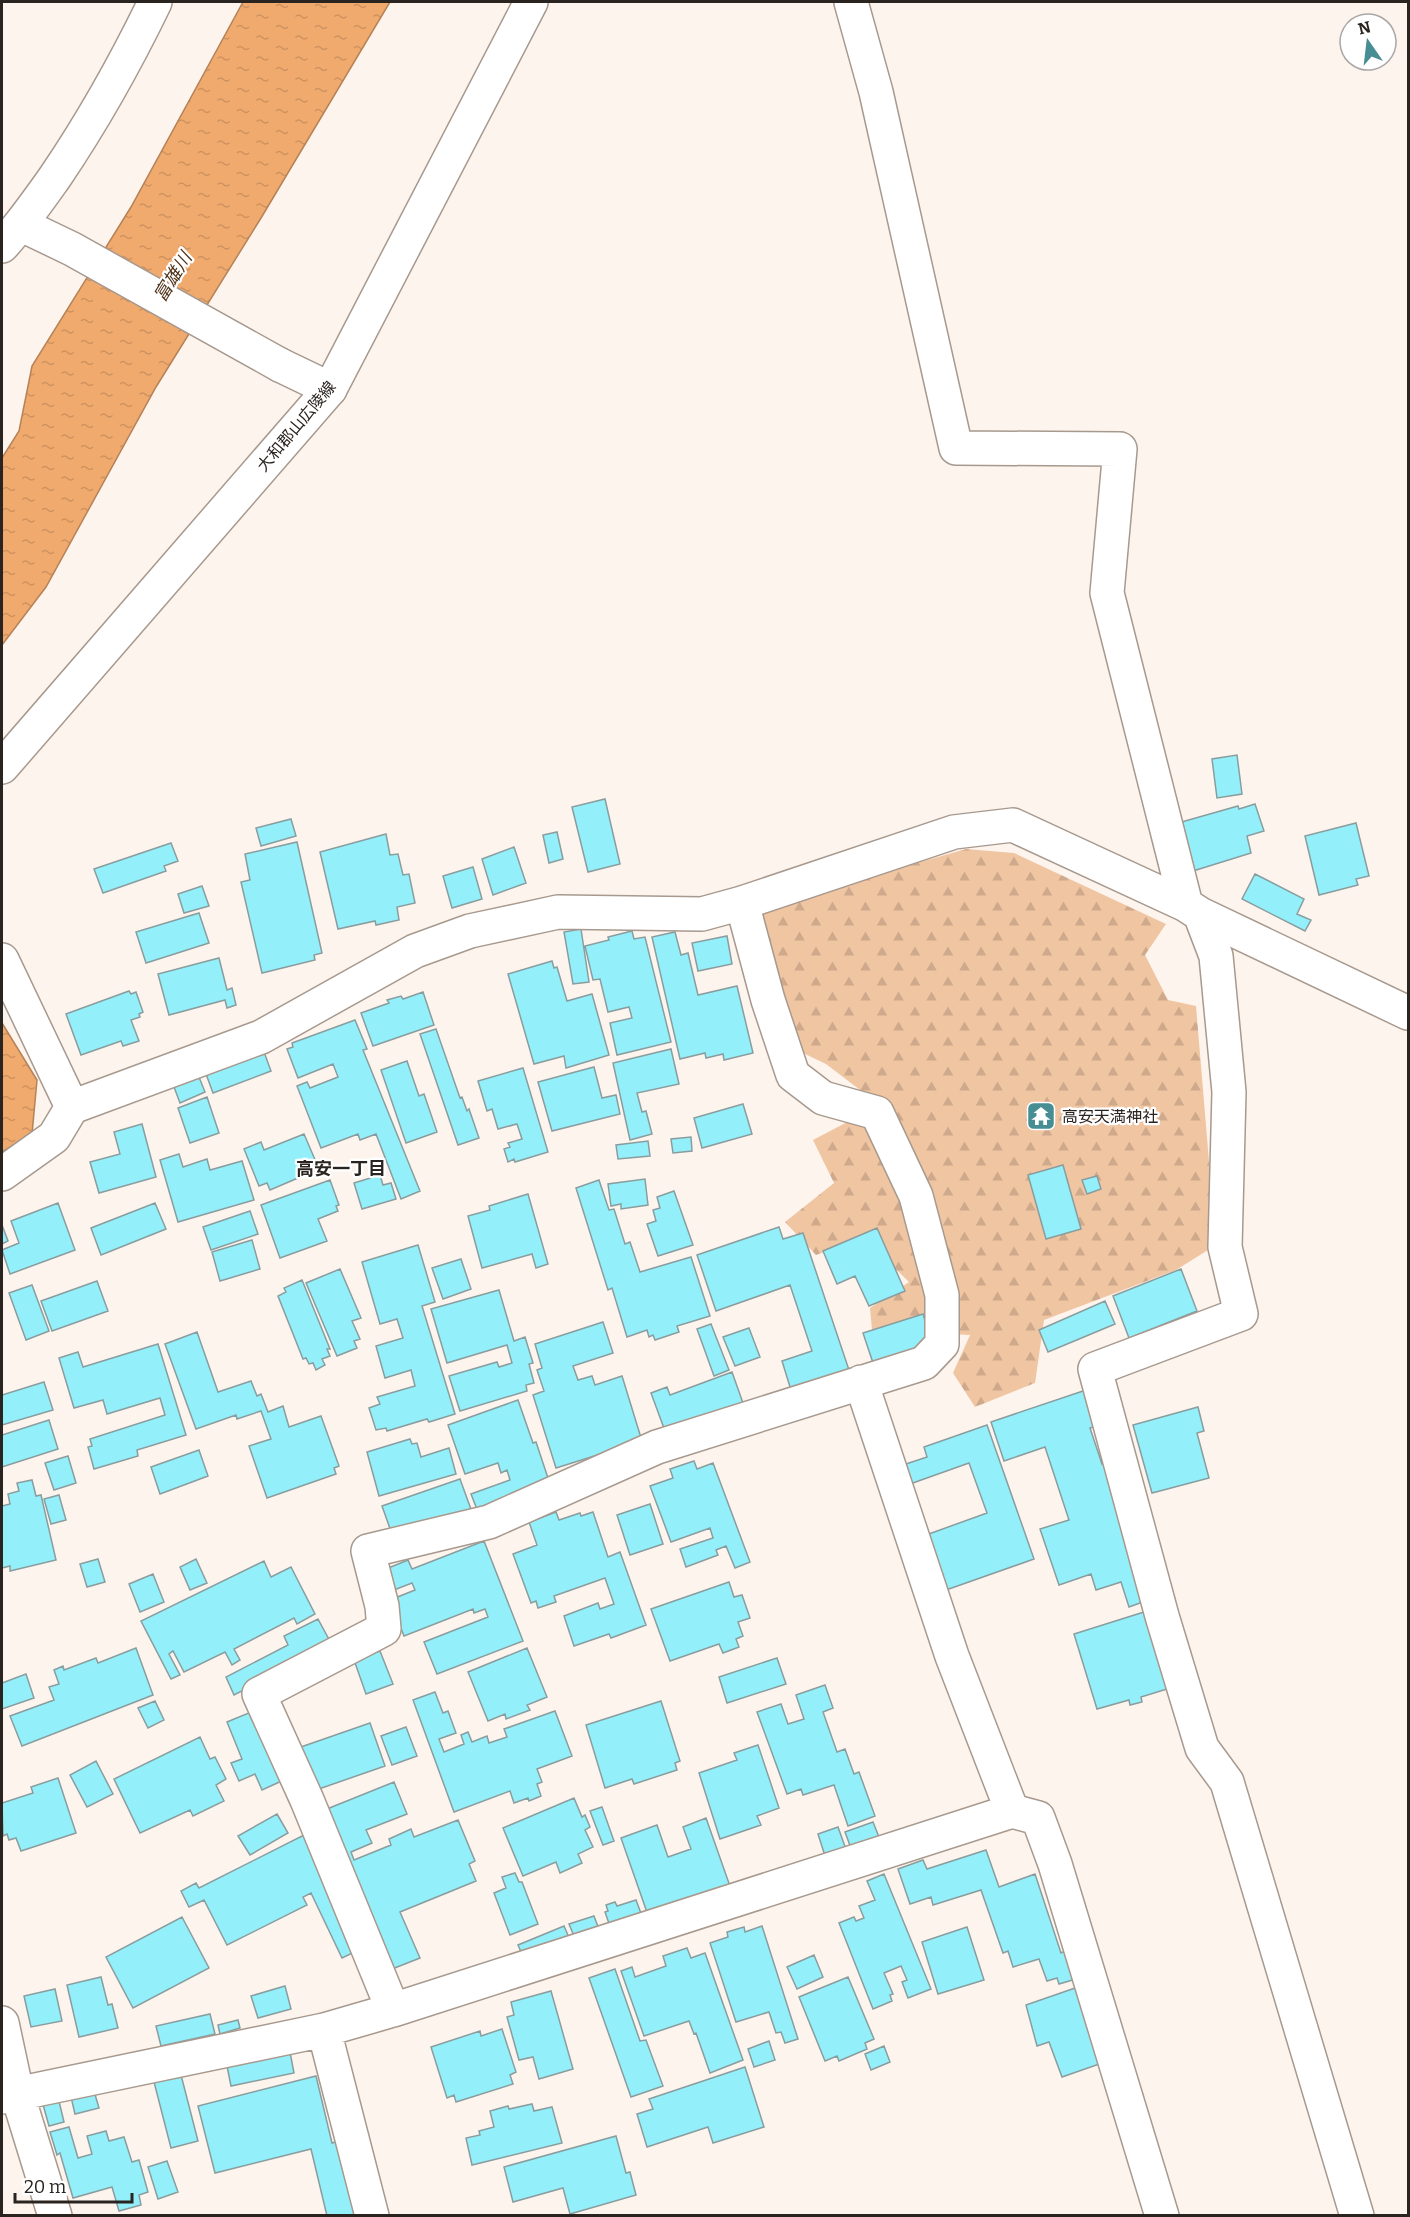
<svg xmlns="http://www.w3.org/2000/svg" width="1410" height="2217" font-family="Bitter,'Noto Sans JP',serif">
<style>
.forest{fill:url(#forest-firs)}
.water{fill:url(#water-ripples);stroke:#b58257;stroke-width:1.5}
.building{fill:#93f0fa;stroke:#899d9f;stroke-width:1.5}
.lines{fill:none;stroke-linecap:round;stroke-linejoin:round}
.minor-casing{stroke:#a7998e;stroke-width:36}
.tertiary-casing{stroke:#a7998e;stroke-width:36}
.secondary-casing{stroke:#a7998e;stroke-width:36}
.minor{stroke:#fff;stroke-width:33}
.tertiary{stroke:#fff;stroke-width:33}
.secondary{stroke:#fff;stroke-width:33}
.labels{text-anchor:middle;stroke-width:4.5;stroke-linejoin:round;paint-order:stroke}
.street-label{font-size:16px;fill:#2a2420;stroke:#fff}
.poi-label{font-size:16px;fill:#2a2420;stroke:#fff;text-anchor:start}
.water-label{font-size:18px;font-style:italic;fill:#4f3219;stroke:#fff}
.neighbourhood-label{font-size:18px;font-weight:bold;fill:#2a2420;stroke:#fff}
</style>
<defs>
<pattern id="forest-firs" width="22" height="20" patternUnits="userSpaceOnUse" patternTransform="scale(1.5)"><rect width="22" height="20" fill="#f0c5a2"/><path d="M5 1l3.5 6h-7zM16 11l3.5 6h-7z" fill="#cea98b"/></pattern>
<pattern id="water-ripples" width="26" height="14" patternUnits="userSpaceOnUse" patternTransform="scale(1.5)"><rect width="26" height="14" fill="#f0aa6e"/><path d="M2 4q2-2 4 0t4 0M15 11q2-2 4 0t4 0" fill="none" stroke="#ce925f"/></pattern>
</defs>
<rect width="100%" height="100%" fill="#fdf4ed"/>
<path class="forest" d="M966,849L1014,853L1166,924L1145,955L1168,1000L1196,1006L1216,1245L1176,1270L1044,1320L1035,1383L975,1407L953,1373L970,1335L872,1330L870,1308L909,1282L864,1238L816,1255L785,1222L834,1183L813,1140L855,1118L868,1096L826,1064L801,1052L765,978L760,908Z"/>
<path class="water" d="M243,2H390L261,218L156,387L46,587L2,645V458L19,431L32,366L131,207Z
M2,1023L37,1080L32,1134L2,1152Z"/>
<path class="building" d="M1237,755L1242,794L1217,798L1212,759Z
M605,799L620,864L588,872L572,807Z
M1255,804L1264,831L1247,836L1251,853L1193,871L1178,823L1238,806L1239,809Z
M291,819L296,836L261,846L256,828Z
M1356,823L1369,876L1356,879L1358,885L1319,895L1305,836Z
M557,832L563,859L549,863L543,835Z
M386,834L390,855L398,854L403,875L409,874L415,903L397,907L399,920L376,925L375,921L338,929L320,852Z
M297,842L322,953L314,955L315,960L262,973L241,882L250,880L245,854Z
M171,843L178,861L164,866L166,871L103,893L94,869Z
M514,847L526,883L493,895L482,859Z
M473,867L482,899L452,908L443,876Z
M1255,874L1304,899L1297,914L1311,920L1305,931L1242,899Z
M202,886L209,906L184,913L178,894Z
M199,913L209,943L146,963L136,932Z
M581,929L589,982L573,984L564,932Z
M632,931L634,939L645,937L671,1042L617,1055L610,1023L632,1018L629,1007L608,1012L600,979L593,980L585,946L609,940L608,937Z
M675,932L681,955L688,953L698,995L737,986L753,1053L724,1060L723,1054L706,1058L705,1053L680,1059L652,937Z
M727,936L732,964L698,971L692,943Z
M219,958L227,990L232,988L236,1005L227,1008L225,1000L169,1015L158,974Z
M552,961L554,968L557,967L567,1001L592,994L609,1055L566,1068L564,1056L534,1064L508,974Z
M129,991L131,994L136,992L143,1012L139,1014L140,1017L131,1020L139,1041L123,1046L121,1041L81,1055L66,1014Z
M423,992L434,1025L373,1046L361,1013L389,1003L387,1000L401,996L403,999Z
M355,1020L367,1049L363,1050L420,1191L401,1199L376,1134L360,1140L358,1134L321,1148L297,1086L307,1082L310,1088L338,1077L333,1064L298,1078L287,1049L293,1047L292,1043Z
M436,1029L460,1098L462,1097L467,1111L469,1109L479,1138L458,1145L420,1034Z
M671,1049L679,1084L637,1093L642,1112L646,1111L652,1134L630,1140L613,1063Z
M264,1052L271,1071L213,1093L206,1074Z
M407,1061L419,1096L424,1094L437,1132L406,1143L381,1070Z
M594,1067L602,1098L616,1095L620,1114L552,1131L538,1082Z
M523,1068L548,1152L515,1162L514,1159L508,1162L504,1149L510,1147L508,1143L522,1139L517,1124L498,1129L492,1109L487,1111L478,1081Z
M199,1077L205,1092L180,1103L174,1087Z
M207,1097L219,1133L190,1143L178,1108Z
M743,1104L752,1134L702,1148L694,1118Z
M142,1124L156,1177L99,1193L90,1162L120,1154L114,1132Z
M304,1134L319,1169L270,1190L267,1183L259,1186L244,1149L261,1142L264,1150Z
M691,1137L692,1151L673,1153L671,1139Z
M648,1141L650,1156L618,1159L616,1145Z
M179,1154L183,1167L207,1159L210,1170L242,1161L254,1200L178,1222L160,1160Z
M1063,1165L1081,1229L1046,1239L1028,1175Z
M380,1175L383,1185L391,1183L396,1199L362,1209L354,1183Z
M1097,1176L1101,1189L1087,1194L1082,1180Z
M645,1179L648,1205L621,1209V1204L611,1206L608,1184Z
M330,1180L339,1205L336,1206L338,1211L318,1219L327,1241L280,1258L261,1205Z
M599,1180L609,1210L614,1209L625,1244L630,1242L640,1272L691,1257L710,1316L677,1326L679,1332L655,1340L653,1335L649,1337L647,1330L627,1337L612,1288L608,1290L576,1188Z
M674,1191L693,1245L658,1256L647,1224L656,1221L653,1210L660,1208L657,1197Z
M528,1194L548,1264L536,1268L532,1254L482,1268L468,1216L490,1210L489,1206Z
M58,1203L75,1250L10,1274L2,1250L19,1243L11,1221Z
M155,1203L166,1229L101,1255L91,1228Z
M250,1211L258,1234L211,1250L203,1227Z
M2,1225L8,1241L2,1244Z
M779,1227L783,1239L803,1233L849,1370L791,1390L782,1361L812,1351L790,1285L716,1311L697,1255Z
M877,1228L905,1291L869,1306L855,1276L837,1284L823,1251Z
M252,1240L260,1269L220,1281L212,1252Z
M418,1245L435,1302L422,1306L455,1414L429,1422L427,1419L387,1431L386,1428L376,1430L369,1408L380,1404L377,1397L415,1386L411,1370L385,1378L376,1346L403,1338L397,1319L380,1324L362,1262Z
M461,1259L471,1289L443,1299L432,1268Z
M340,1269L361,1318L352,1321L360,1339L354,1341L357,1348L337,1356L306,1283Z
M1181,1269L1197,1311L1129,1338L1113,1296Z
M302,1280L330,1349H327L330,1356L322,1359L325,1365L316,1370L313,1363L309,1364L306,1358L303,1359L278,1296L286,1292L284,1288Z
M97,1281L108,1311L52,1331L41,1301Z
M32,1285L49,1331L26,1340L9,1293Z
M499,1290L514,1341L525,1337L533,1363L529,1364L534,1383L526,1385L527,1391L460,1411L449,1376L497,1362L499,1367L512,1363L507,1345L447,1363L431,1309Z
M1105,1301L1115,1324L1048,1352L1039,1330Z
M923,1314L932,1344L873,1363L863,1333Z
M603,1322L613,1353L573,1366L578,1380L592,1376L595,1385L622,1376L642,1441L556,1468L533,1395L544,1391L537,1370L542,1368L535,1344Z
M711,1324L729,1370L714,1376L697,1329Z
M749,1328L760,1357L735,1366L723,1337Z
M197,1332L218,1392L251,1381L257,1396L261,1394L268,1412L283,1406L289,1427L321,1416L339,1466L334,1468L336,1474L267,1498L249,1446L271,1439L261,1411L237,1419L236,1415L196,1429L165,1344Z
M158,1344L186,1435L137,1450L138,1456L94,1469L88,1447L92,1446L90,1439L165,1415L160,1398L107,1414L103,1400L74,1408L59,1358L78,1352L83,1367Z
M732,1372L743,1403L665,1431L651,1393L667,1387L670,1395Z
M44,1382L53,1410L2,1425V1395Z
M1089,1389L1101,1425L1090,1428L1102,1464L1106,1463L1151,1599L1129,1607L1121,1582L1096,1590L1091,1574L1059,1585L1040,1529L1069,1520L1045,1447L1004,1461L991,1422Z
M518,1400L533,1443L536,1442L550,1484L478,1512L471,1494L510,1480L507,1470L501,1473L498,1463L465,1474L448,1425Z
M1198,1407L1204,1431L1197,1433L1209,1478L1152,1493L1133,1425Z
M49,1420L58,1449L2,1467V1435Z
M987,1425L1034,1559L946,1590L926,1535L987,1513L969,1463L910,1484L903,1465L927,1457L924,1447Z
M410,1439L412,1444L417,1443L421,1457L449,1448L456,1474L379,1496L367,1452Z
M199,1450L208,1476L160,1494L151,1467Z
M68,1456L76,1483L54,1490L45,1463Z
M694,1461L697,1469L713,1463L750,1562L735,1568L726,1546L716,1550L718,1555L686,1567L680,1549L713,1538L710,1528L671,1542L650,1486L673,1478L670,1469Z
M460,1479L472,1512L393,1537L382,1506Z
M32,1480L36,1496L41,1495L56,1560L10,1571V1566L2,1568V1506L10,1504L8,1494L19,1491L17,1483Z
M59,1495L66,1520L51,1524L44,1499Z
M650,1504L663,1544L630,1555L617,1515Z
M556,1512L559,1520L580,1513L581,1516L593,1512L608,1557L620,1552L646,1625L611,1638L609,1634L574,1646L564,1616L598,1603L600,1609L614,1604L605,1578L554,1596L556,1602L538,1608L536,1601L531,1603L513,1554L537,1545L529,1522Z
M484,1541L523,1641L437,1674L424,1642L488,1617L485,1609L474,1613L473,1609L404,1636L390,1600L415,1590L412,1583L394,1590L386,1569L408,1560L412,1569Z
M98,1559L105,1582L87,1587L80,1564Z
M196,1559L207,1583L190,1590L180,1567Z
M264,1561L271,1577L291,1567L315,1614L297,1624L294,1618L234,1649L240,1660L232,1665L225,1652L184,1672L173,1651L169,1654L180,1675L171,1679L141,1621Z
M153,1574L164,1602L140,1612L129,1584Z
M729,1582L734,1597L742,1595L750,1618L738,1622L743,1636L736,1639L739,1647L723,1653L719,1644L670,1661L651,1609Z
M1144,1612L1167,1689L1141,1697L1142,1702L1130,1705L1129,1700L1097,1709L1074,1634Z
M318,1619L332,1645L234,1695L226,1677L288,1645L284,1636Z
M136,1648L153,1695L22,1746L10,1716L54,1700L49,1687L59,1684L54,1670L63,1666L64,1670L96,1658L98,1663Z
M527,1648L547,1697L527,1705L530,1710L506,1719L505,1714L488,1721L468,1672Z
M380,1651L393,1684L366,1694L354,1660Z
M777,1658L786,1684L727,1703L719,1677Z
M26,1674L34,1698L2,1709V1683Z
M825,1685L833,1708L823,1712L837,1752L845,1749L854,1774L859,1772L875,1816L848,1826L834,1785L803,1795L801,1789L787,1794L757,1712L781,1704L788,1724L804,1719L796,1695Z
M435,1692L443,1713L448,1711L456,1733L439,1739L444,1752L464,1744L461,1735L468,1732L472,1742L487,1736L489,1743L507,1737L504,1729L555,1711L572,1756L537,1769L542,1782L537,1784L541,1796L529,1801L528,1798L514,1803L510,1791L454,1812L413,1700Z
M155,1701L164,1720L148,1728L138,1708Z
M661,1701L680,1761L675,1763L677,1770L634,1784L632,1779L605,1788L586,1725Z
M256,1710L286,1779L262,1790L255,1774L239,1781L231,1763L242,1759L227,1722Z
M370,1723L385,1766L313,1791L298,1748Z
M406,1727L417,1756L392,1765L381,1736Z
M200,1737L210,1759L215,1757L226,1779L216,1785L224,1801L193,1816L190,1810L140,1833L114,1779Z
M758,1745L779,1808L757,1816L761,1825L720,1839L699,1773L737,1760L734,1753Z
M96,1761L113,1794L87,1807L70,1775Z
M58,1778L76,1833L21,1851L16,1838L9,1840L7,1834L3,1836L2,1803L33,1793L31,1787Z
M394,1782L407,1814L366,1830L372,1843L351,1852L354,1860L391,1845L389,1839L411,1829L414,1837L458,1820L475,1861L469,1864L476,1881L400,1912L420,1958L387,1971L322,1811Z
M574,1798L582,1817L585,1815L590,1827L585,1830L593,1847L578,1854L582,1863L560,1873L556,1862L523,1876L503,1828Z
M602,1807L614,1841L603,1845L590,1811Z
M277,1814L288,1833L250,1855L238,1836Z
M706,1818L731,1889L649,1918L621,1838L657,1825L668,1857L691,1849L683,1827Z
M873,1822L881,1842L852,1851L845,1832Z
M838,1827L847,1852L826,1859L818,1834Z
M304,1835L359,1950L342,1958L311,1893L303,1897L307,1905L227,1945L204,1900L189,1907L181,1891L196,1883L199,1888Z
M986,1850L999,1887L1035,1874L1061,1953L1067,1950L1076,1979L1059,1984L1057,1978L1047,1981L1039,1959L1013,1967L1008,1951L1003,1953L981,1890L933,1905L931,1897L910,1904L898,1869L923,1860L927,1869Z
M515,1873L519,1882H522L538,1924L510,1935L494,1893L506,1888L502,1877Z
M884,1874L931,1989L908,1998L902,1982L907,1980L901,1966L884,1973L893,1994L890,1995L892,2001L873,2009L839,1923L854,1917L856,1921L864,1918L859,1906L875,1900L867,1881Z
M636,1900L645,1924L613,1935L605,1912L608,1911L606,1905L615,1902L617,1906Z
M594,1916L600,1932L576,1941L569,1924Z
M182,1917L209,1968L133,2008L106,1957Z
M564,1926L571,1942L525,1961L518,1945Z
M762,1926L798,2039L785,2043L781,2032L776,2033L769,2012L736,2022L710,1943L728,1937L727,1932L744,1927L745,1932Z
M967,1927L984,1980L938,1994L922,1942Z
M687,1948L691,1958L705,1953L743,2060L710,2073L696,2033L694,2034L689,2021L644,2036L621,1971L632,1967L635,1977L666,1966L663,1956Z
M814,1955L823,1977L797,1989L787,1967Z
M615,1969L640,2041L646,2040L663,2086L631,2097L589,1978Z
M101,1977L108,2005L112,2004L118,2028L79,2037L67,1985Z
M848,1977L874,2039L865,2043L867,2049L839,2061L837,2056L825,2061L799,1997Z
M285,1986L291,2009L258,2018L251,1996Z
M1078,1987L1105,2062L1062,2077L1049,2042L1037,2046L1026,2005Z
M55,1989L62,2021L31,2027L24,1996Z
M551,1991L573,2069L539,2079L533,2057L519,2060L507,2017L514,2015L511,2002Z
M210,2014L215,2034L161,2046L156,2026Z
M238,2020L240,2028L220,2034L218,2025Z
M502,2029L516,2072L510,2075L513,2084L456,2102L454,2095L447,2098L431,2047L480,2031L481,2036Z
M769,2041L775,2060L754,2067L748,2049Z
M884,2046L890,2062L871,2070L865,2054Z
M289,2047L294,2073L231,2086L226,2061Z
M745,2067L764,2127L713,2143L708,2127L647,2147L637,2114L653,2109L649,2099Z
M180,2071L198,2141L171,2148L153,2078Z
M316,2076L332,2143L339,2141L358,2216H327L311,2149L215,2173L198,2106Z
M94,2091L99,2108L75,2114L71,2097Z
M58,2097L64,2122L49,2126L42,2101Z
M532,2104L534,2111L552,2107L562,2143L472,2165L466,2138L480,2135L479,2131L494,2127L490,2111L508,2106L509,2109Z
M69,2127L78,2158L92,2154L87,2136L106,2131L109,2141L124,2137L132,2162L139,2160L148,2192L139,2195L141,2205L119,2211L112,2187L73,2198L60,2153L57,2155L50,2132Z
M616,2136L626,2173L630,2172L636,2195L570,2214L563,2188L513,2202L504,2167Z
M167,2161L178,2192L158,2199L148,2167Z"/>
<g class="lines">
<g class="minor-casing">
<path id="minor" d="M851,2L876,92L956,448L1120,449L1107,593L1186,905
M22,225L72,249L280,365
M2,246C22,224 38,201 55,177C93,121 126,62 155,2
M1200,914L1216,956L1229,1092L1225,1247L1241,1314L1095,1369L1162,1616L1202,1748L1227,1782L1357,2216
M2,960L72,1107
M2,1174L54,1137L72,1107L261,1037L415,951L470,931L558,912L702,914L742,903L954,832L1013,825L1186,905L1200,914L1408,1013
M861,1382L952,1656L1012,1811
M393,2010L307,1800L259,1694L384,1629L382,1606L368,1551L489,1522L657,1447L924,1363L942,1344V1295L916,1196L877,1113L823,1098L793,1075L768,1000L742,903
M2,2023L17,2093L55,2216
M324,2030L372,2216
M2,2097L324,2030L393,2010L1012,1811L1038,1818L1055,1864L1162,2216"/>
</g>
<g class="tertiary-casing">
<path id="tertiary" d="M280,365L330,389"/>
</g>
<g class="secondary-casing">
<path id="secondary" d="M2,767L330,389L531,2"/>
</g>
<use href="#minor" class="minor"/>
<use href="#tertiary" class="tertiary"/>
<use href="#secondary" class="secondary"/>
</g>
<defs>
<g id="temple-square" transform="scale(1.5)"><rect x="-9" y="-9" width="18" height="18" rx="4" fill="#468d94" stroke="#fff"/><path d="M0-6L5-2H3V0L6.5 2.5H4V6H1.5V3h-3V6H-4V2.5H-6.5L-3 0V-2H-5Z" fill="#fff"/></g>
</defs>
<g fill-rule="evenodd">
<use href="#temple-square" x="1041" y="1116"/>
</g>
<g class="labels">
<g class="street-label">
<text transform="translate(296 426) rotate(-50)" y="6">大和郡山広陵線</text>
</g>
<g class="poi-label">
<text x="1062" y="1122">高安天満神社</text>
</g>
<g class="water-label">
<text transform="translate(173 277) rotate(-58)" y="6">富雄川</text>
</g>
<g class="neighbourhood-label">
<text x="341" y="1175">高安一丁目</text>
</g>
</g>
<rect width="1410" height="2217" fill="none" stroke="#2a2420" stroke-width="6"/>
<g transform="translate(1368 42) rotate(346)"><circle r="28" fill="#ffffff" stroke="#aaa7a6" stroke-width="1.5"/>
<path d="M0-4.5L10 22L0 15L-10 22Z" fill="#468d94"/>
<text y="-9" font-size="16" font-weight="bold" text-anchor="middle" fill="#2a2420">N</text>
</g>
<path d="M15 2193v9h117v-9" fill="none" stroke="#2a2420" stroke-width="3"/>
<text x="24" y="2193" font-size="18" fill="#2a2420" stroke="#ffffff" stroke-width="4.5" paint-order="stroke">20 m</text>
</svg>
